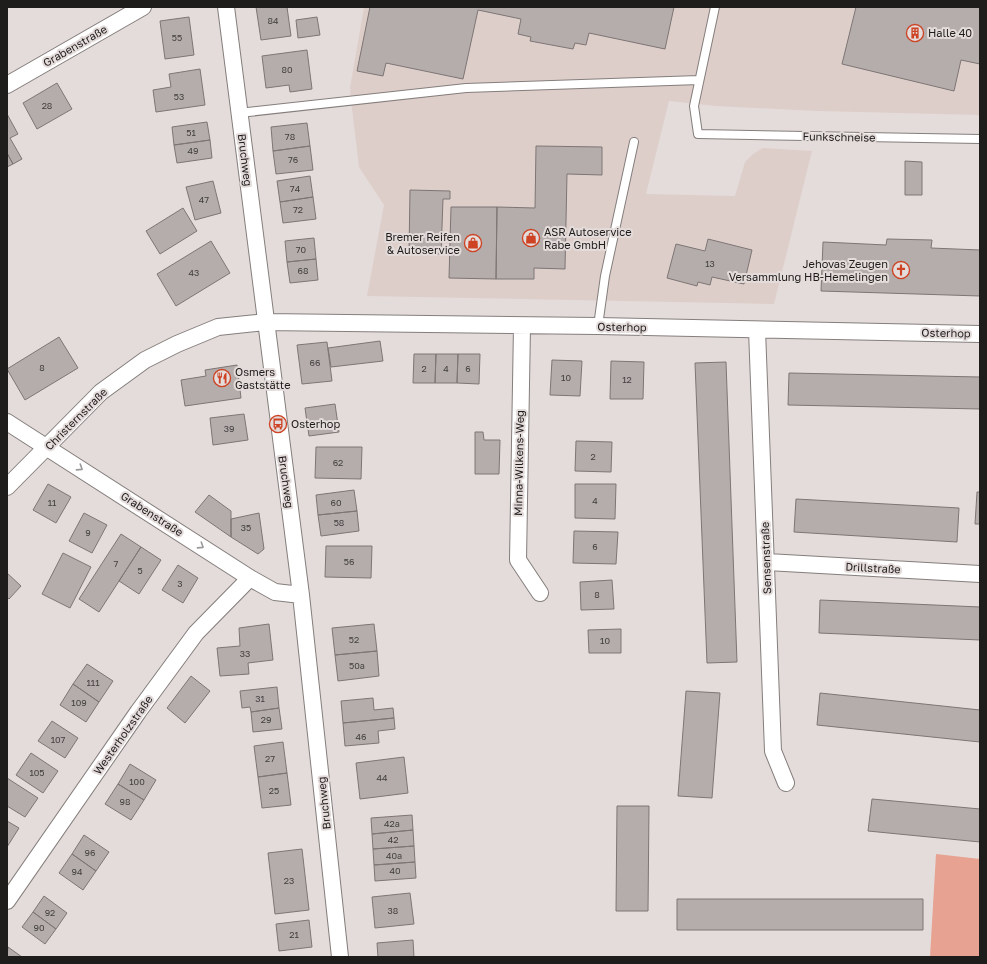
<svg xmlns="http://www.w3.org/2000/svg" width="987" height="964" font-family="'Golos Text',sans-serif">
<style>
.built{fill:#dececa}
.green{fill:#e7a292}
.building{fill:#b4adab;stroke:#7d7674}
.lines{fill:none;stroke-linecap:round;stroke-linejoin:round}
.lane-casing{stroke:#847e7c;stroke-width:10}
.street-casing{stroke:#847e7c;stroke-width:18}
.lane{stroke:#fff;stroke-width:8}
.street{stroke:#fff;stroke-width:16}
.oneway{stroke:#9a9999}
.labels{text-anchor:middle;stroke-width:4;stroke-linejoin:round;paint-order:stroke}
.number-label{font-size:9px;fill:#444040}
.poi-label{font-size:11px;fill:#1f1c1c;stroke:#e4dcda;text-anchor:start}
.street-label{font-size:11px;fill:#1f1c1c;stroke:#e4dcda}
</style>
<rect width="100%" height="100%" fill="#e4dcda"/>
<path class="built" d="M364,7H980V115L816,111L716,106L669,101L646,194L735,196L745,162L753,154L763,148L812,151L774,304L367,296L384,205L359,167L352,109L350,88Z"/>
<path class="green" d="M936,854L980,859V957H930Z"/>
<path class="building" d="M256,7H287L291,36L261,40Z
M370,7H674L665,49L589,33L586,45L575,43L573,49L530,41L531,37L518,34L521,19L478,10L463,79L386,63L383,76L357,71Z
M856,7H980V64L961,60L954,91L842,64Z
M189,17L194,55L165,59L160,21Z
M317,17L320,35L298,38L296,20Z
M307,50L312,89L290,92L289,85L266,88L262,56Z
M200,69L205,105L156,112L153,90L171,87L169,74Z
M57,83L72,109L37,129L23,103Z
M7,114L18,134L10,138L22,159L13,164L7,153Z
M207,122L210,140L174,145L172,127Z
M307,123L310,146L273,151L271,127Z
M210,140L212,158L177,163L174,145Z
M310,146L313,170L276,174L273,151Z
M536,146L602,147V175L567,174L565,269L534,268V279H496L497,207L535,208Z
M7,153L13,164L7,167Z
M905,161L922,162V195H905Z
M310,176L313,197L280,202L277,181Z
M213,181L221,213L195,220L186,187Z
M410,190L450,191V199H443L441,254L409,253Z
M313,197L316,219L283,223L280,202Z
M451,207H497L496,279L449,278Z
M183,208L197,231L160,254L146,231Z
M314,238L316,259L287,262L285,241Z
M708,239L752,250L744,284L712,277L710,285L698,282L697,286L667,278L676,244L705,251Z
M887,239L932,240L931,248L980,250V296L821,291L823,242L886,245Z
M211,241L230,273L176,306L157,274Z
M316,259L318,280L290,283L287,262Z
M59,337L78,368L25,400L7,369Z
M380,341L383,361L331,367L328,348Z
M327,342L332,381L302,384L297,345Z
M414,354H436L435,383H413Z
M436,354H458L457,383H435Z
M458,354H480L479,384L457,383Z
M552,360L582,361L580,396L550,395Z
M611,361L644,362L643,399H610Z
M726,362L737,662L707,663L695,363Z
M237,365L241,398L185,406L181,380L206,376L205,370Z
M789,373L980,377V409L788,405Z
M335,404L339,432L309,436L305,408Z
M244,414L248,440L213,445L210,418Z
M475,432H483L484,440H500L499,474H475Z
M576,441L612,442L611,472L575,471Z
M316,447H362L361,479L315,478Z
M48,484L71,497L56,523L33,510Z
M575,484H616L615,519L575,518Z
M354,490L357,511L318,515L316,495Z
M977,492H980V524H975Z
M209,495L231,511V537L195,512Z
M796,499L959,508L957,542L794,532Z
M357,511L359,531L321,536L318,515Z
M84,513L107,525L92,553L69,541Z
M259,513L264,549L258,554L231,537V519Z
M574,531L618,532L616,564L573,563Z
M121,534L141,547L99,612L79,599Z
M326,546H372L371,578L325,577Z
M141,547L161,560L139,594L119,581Z
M63,553L91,567L70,608L42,594Z
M178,565L198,578L183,603L162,590Z
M7,573L21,586L9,599L7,597Z
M612,580L614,609L581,610L580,582Z
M820,600L980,607V640L819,633Z
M269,624L273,660L248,663L249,674L220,676L217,648L240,646L239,628Z
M374,624L377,651L335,655L332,628Z
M621,629V653H589L588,630Z
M377,651L379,676L338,681L335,655Z
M87,664L113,681L99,702L73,684Z
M191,676L210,691L185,723L167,708Z
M73,684L99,702L86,722L60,705Z
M277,687L279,708L251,712L250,707L242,708L240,691Z
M686,691L720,693L712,798L678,796Z
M820,693L980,710V742L817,725Z
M373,698L374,710L393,708L394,718L343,723L341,701Z
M279,708L282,729L253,732L251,712Z
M394,718L395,729L378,731L379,743L345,746L343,723Z
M52,721L78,738L65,758L38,741Z
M283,742L287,773L258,777L254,746Z
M31,753L58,771L43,793L16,775Z
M404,757L408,793L360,799L356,763Z
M130,764L156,780L144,800L118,784Z
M287,773L291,805L262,808L258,777Z
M7,778L38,798L25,817L7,806Z
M118,784L144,800L131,820L105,804Z
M872,799L980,809V842L868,831Z
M617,806H649L648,911H616Z
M412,815L413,830L372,834L371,818Z
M7,821L19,828L7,847Z
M413,830L414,846L373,849L372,834Z
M84,835L109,852L96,871L72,854Z
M414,846L415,862L374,865L373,849Z
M302,849L309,910L275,914L268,853Z
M72,854L96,871L83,890L59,873Z
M415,862L416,878L375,881L374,865Z
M410,893L414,924L375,928L372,897Z
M44,896L67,913L56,929L33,912Z
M677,899H923V930H677Z
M33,912L56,929L45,944L22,927Z
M309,920L312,947L279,951L276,924Z
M413,940L414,957H378L377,943Z
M8,947L22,957H7Z"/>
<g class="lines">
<g class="lane-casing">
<path id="lane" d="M715,7L694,106L698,134L980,139
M239,113L466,88L699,80
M598,326L605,276L634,142"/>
</g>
<g class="street-casing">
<path id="street" d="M226,7L301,595L340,957
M7,85L143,7
M522,326L518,560L540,593
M757,330L773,751L786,783
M7,422L250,578L275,592L301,595
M7,487L101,392L145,360L177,344L218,327L265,322L598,326L980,334
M767,562L980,574
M7,901L138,712L196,633L250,578"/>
</g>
<use href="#lane" class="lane"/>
<use href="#street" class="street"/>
</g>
<defs><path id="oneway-chevron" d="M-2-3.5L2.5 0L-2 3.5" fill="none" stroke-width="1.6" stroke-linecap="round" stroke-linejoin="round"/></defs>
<g class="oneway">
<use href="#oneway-chevron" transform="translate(80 468) rotate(33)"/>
<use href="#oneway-chevron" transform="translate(201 546) rotate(33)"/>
</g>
<defs>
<g id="building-ring" transform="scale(0.9)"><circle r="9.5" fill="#e4dcda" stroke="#cd4324" stroke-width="1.5"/><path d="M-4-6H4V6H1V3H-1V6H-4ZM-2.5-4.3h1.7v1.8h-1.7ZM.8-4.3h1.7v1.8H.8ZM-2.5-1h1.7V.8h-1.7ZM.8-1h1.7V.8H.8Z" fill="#cd4324"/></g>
<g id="shop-ring" transform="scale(0.9)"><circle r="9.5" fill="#e4dcda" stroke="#cd4324" stroke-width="1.5"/><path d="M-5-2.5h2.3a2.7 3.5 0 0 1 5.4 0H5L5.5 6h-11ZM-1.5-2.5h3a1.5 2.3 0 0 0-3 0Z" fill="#cd4324"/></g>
<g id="church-ring" transform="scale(0.9)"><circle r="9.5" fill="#e4dcda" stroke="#cd4324" stroke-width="1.5"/><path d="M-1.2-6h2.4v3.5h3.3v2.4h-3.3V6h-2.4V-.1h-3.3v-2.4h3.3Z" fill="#cd4324"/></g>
<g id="restaurant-ring" transform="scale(0.9)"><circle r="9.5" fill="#e4dcda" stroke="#cd4324" stroke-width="1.5"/><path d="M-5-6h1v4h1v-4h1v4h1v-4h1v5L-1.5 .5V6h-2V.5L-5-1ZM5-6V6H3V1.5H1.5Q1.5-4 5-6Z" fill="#cd4324"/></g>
<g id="bus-ring" transform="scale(0.9)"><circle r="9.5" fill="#e4dcda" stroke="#cd4324" stroke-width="1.5"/><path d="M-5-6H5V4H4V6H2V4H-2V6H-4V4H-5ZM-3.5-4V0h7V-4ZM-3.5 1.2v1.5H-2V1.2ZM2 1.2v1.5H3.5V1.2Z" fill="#cd4324"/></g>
</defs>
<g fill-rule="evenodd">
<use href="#building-ring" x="915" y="33"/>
<use href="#shop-ring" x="531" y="238"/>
<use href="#shop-ring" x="473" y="243"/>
<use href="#church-ring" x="901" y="270"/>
<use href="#restaurant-ring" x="222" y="378"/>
<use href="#bus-ring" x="278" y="424"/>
</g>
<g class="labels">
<g class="number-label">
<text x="273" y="24">84</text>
<text x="177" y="41">55</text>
<text x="287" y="73">80</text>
<text x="179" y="100">53</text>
<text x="47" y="109">28</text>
<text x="191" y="136">51</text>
<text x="290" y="140">78</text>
<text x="193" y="154">49</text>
<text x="293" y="163">76</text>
<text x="295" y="192">74</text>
<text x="204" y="203">47</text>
<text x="298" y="213">72</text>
<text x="301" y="253">70</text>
<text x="710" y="267">13</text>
<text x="303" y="274">68</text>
<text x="194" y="276">43</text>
<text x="315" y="366">66</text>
<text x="42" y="371">8</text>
<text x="424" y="372">2</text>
<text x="446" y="372">4</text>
<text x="468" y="372">6</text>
<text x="566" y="381">10</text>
<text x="627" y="383">12</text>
<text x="229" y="432">39</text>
<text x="593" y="460">2</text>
<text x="338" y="466">62</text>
<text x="595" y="504">4</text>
<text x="52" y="506">11</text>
<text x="336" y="506">60</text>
<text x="339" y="526">58</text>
<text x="246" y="531">35</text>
<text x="88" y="536">9</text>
<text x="595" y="550">6</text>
<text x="349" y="565">56</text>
<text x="116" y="567">7</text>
<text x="140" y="574">5</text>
<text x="180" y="587">3</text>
<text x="597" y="598">8</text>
<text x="354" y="643">52</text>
<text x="605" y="644">10</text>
<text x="245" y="657">33</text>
<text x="357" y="669">50a</text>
<text x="93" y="686">111</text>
<text x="260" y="702">31</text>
<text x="79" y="706">109</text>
<text x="266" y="723">29</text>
<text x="361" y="740">46</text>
<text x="58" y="743">107</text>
<text x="270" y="762">27</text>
<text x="37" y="776">105</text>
<text x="382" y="781">44</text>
<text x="137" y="785">100</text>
<text x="274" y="794">25</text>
<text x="125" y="805">98</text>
<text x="392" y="827">42a</text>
<text x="393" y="843">42</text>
<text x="90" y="856">96</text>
<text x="394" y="859">40a</text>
<text x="395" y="874">40</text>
<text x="77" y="875">94</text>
<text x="289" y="884">23</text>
<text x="393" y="914">38</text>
<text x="50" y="916">92</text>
<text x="39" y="931">90</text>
<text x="294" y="938">21</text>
</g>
<g class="poi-label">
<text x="928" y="37">Halle 40</text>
<text x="544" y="236">ASR Autoservice<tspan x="544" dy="13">Rabe GmbH</tspan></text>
<text x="460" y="241" text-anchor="end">Bremer Reifen<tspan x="460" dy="13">&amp; Autoservice</tspan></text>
<text x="888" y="268" text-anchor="end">Jehovas Zeugen<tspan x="888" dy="13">Versammlung HB-Hemelingen</tspan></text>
<text x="235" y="376">Osmers<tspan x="235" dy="13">Gaststätte</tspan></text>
<text x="291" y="428">Osterhop</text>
</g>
<g class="street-label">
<text transform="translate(75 46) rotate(-30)" y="4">Grabenstraße</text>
<text transform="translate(839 137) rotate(1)" y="4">Funkschneise</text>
<text transform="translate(245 160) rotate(83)" y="4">Bruchweg</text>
<text transform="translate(622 327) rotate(1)" y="4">Osterhop</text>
<text transform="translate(946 333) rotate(1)" y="4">Osterhop</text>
<text transform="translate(76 419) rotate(-45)" y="4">Christernstraße</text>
<text transform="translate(519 463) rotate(-89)" y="4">Minna-Wilkens-Weg</text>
<text transform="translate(286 482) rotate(82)" y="4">Bruchweg</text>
<text transform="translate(152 514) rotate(33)" y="4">Grabenstraße</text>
<text transform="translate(766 558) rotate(-92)" y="4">Sensenstraße</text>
<text transform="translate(873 568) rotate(3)" y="4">Drillstraße</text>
<text transform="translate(123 735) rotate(-55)" y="4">Westerholzstraße</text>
<text transform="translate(324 803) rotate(-96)" y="4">Bruchweg</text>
</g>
</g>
<rect width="987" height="964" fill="none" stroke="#1f1c1c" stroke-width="16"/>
</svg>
